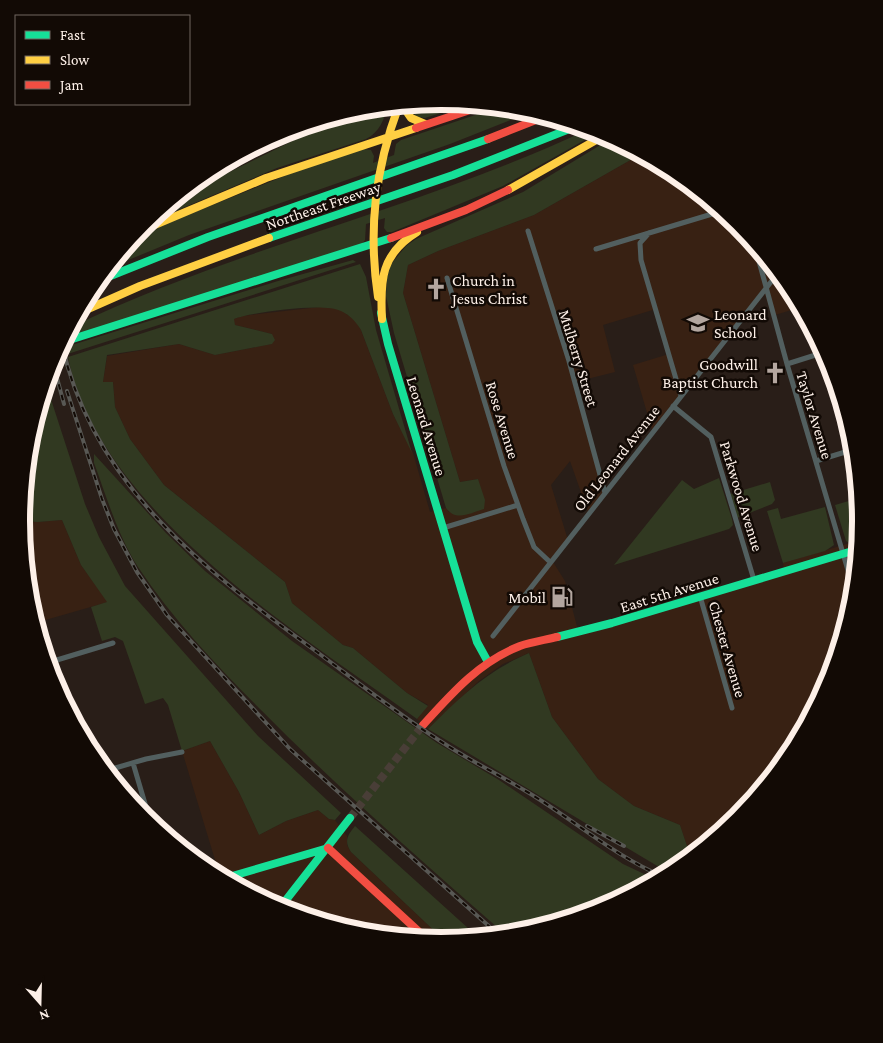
<svg xmlns="http://www.w3.org/2000/svg" width="883" height="1043" font-family="'Crimson Pro',serif">
<style>
.built{fill:#382113}
.green{fill:#313921}
.lines{fill:none;stroke-linecap:round;stroke-linejoin:round}
.secondary-tunnel{stroke:#493e37;stroke-width:8;stroke-dasharray:8 4;stroke-linecap:butt}
.street{stroke:#525f5f;stroke-width:5}
.fast{stroke:#16e098;stroke-width:8}
.slow{stroke:#ffcf43;stroke-width:8}
.jam{stroke:#f24e42;stroke-width:8}
.rail-casing{stroke:#585854;stroke-width:4}
.rail{stroke:#120a05;stroke-width:2;stroke-dasharray:5.5;stroke-linecap:butt}
.labels{text-anchor:middle;stroke-width:5;stroke-linejoin:round;paint-order:stroke}
.street-label{font-size:16px;fill:#fdf0e8;stroke:#120a05}
.poi-label{font-size:16px;fill:#fdf0e8;stroke:#120a05;text-anchor:start}
.rim{fill:none;stroke:#fdf0e8;stroke-width:6}
</style>
<rect width="100%" height="100%" fill="#291e18"/>
<path class="built" d="M641,154L675,172L739,225L791,288L801,307L772,316L764,292L653,433L633,365L669,354L656,309L603,325L615,372L575,382L606,492L589,515L570,461L551,485L568,540L553,562L565,581L579,634L784,571L783,563L860,540L854,604L830,683L791,755L738,819L716,838L687,846L680,825L634,806L598,779L552,717L529,653L503,664L479,681L428,729L417,719L428,705L407,693L353,648L343,645L292,603L285,582L164,485L130,439L115,407L113,382H103L107,356L179,344L215,355L271,344L272,334L235,325L233,319L242,316L328,306L341,310L355,320L361,330L393,414L413,453L430,512L446,508L449,512L484,509L478,479L460,482L403,293L408,265L438,251L534,215Z
M62,520L81,565L108,602L35,623L29,603L21,521L38,522Z
M210,741L239,792L259,835L286,821L318,810L329,819L335,820L347,836V845L351,852L445,941L359,934L280,910L225,880L219,873L182,751Z"/>
<path class="green" d="M442,101L469,104L425,118L416,117L412,111L411,104Z
M389,106C383,120 380,132 366,139L277,168L145,224L177,198L353,111Z
M499,107L531,112L450,144L189,235L109,268L132,240L170,222L292,173L363,149L371,150L374,156L373,163L394,155L396,144L401,140Z
M294,129L211,171L281,133Z
M589,129L599,132L503,186L392,232H387L384,228L385,218L366,224L365,240L362,244L65,339L71,327C238,247 422,208 589,129Z
M612,138L641,154L534,215L438,251L408,265L403,293L460,482L478,479L485,500L484,509C470,513 456,522 446,508L394,333L386,296L387,272L392,263L406,246L416,239L523,192Z
M353,260L356,262L55,358L59,349L278,281Z
M360,264L366,277L376,330L412,453L393,414L361,330C356,322 350,315 341,311C324,302 253,312 234,319L235,325L272,334L275,340L272,344L215,355L179,344L107,355L103,382H113L115,407L130,439L164,485L285,582L292,603L343,645L353,648L407,693L428,706L417,719C299,634 98,509 68,357Z
M46,384L85,504L99,537L125,586L258,736L341,813L335,820L329,819L318,810L286,821L259,835L239,792L210,741L182,751L168,705L163,698L145,704L123,641L115,637L102,641L91,607L107,602L81,565L62,520L38,522L21,521L29,439Z
M94,454L166,533L205,571L292,641L437,743L499,780L623,864L657,880L602,910L523,934L506,935C423,862 339,789 261,710C217,666 173,620 138,567C118,536 107,498 94,463Z
M719,478L732,519L733,525L729,529L614,565L682,480L694,489Z
M770,482L775,500L772,504L737,518L730,494Z
M859,498L862,522L860,540L849,543L846,541L835,505Z
M825,507L834,545L825,551L783,563L767,511L778,508L781,519Z
M529,653L552,717L598,779L634,806L680,825L687,846L716,838L675,871L664,870L428,729C461,696 487,671 529,653Z
M355,826L479,938L445,941L351,852C344,841 347,836 355,826Z"/>
<g class="lines">
<path class="secondary-tunnel" d="M350,818L423,725"/>
<path class="street" d="M528,231L569,361L605,493
M649,233L640,243L641,260L681,396
M754,243L787,364L855,594
M596,249L722,211
M447,278L504,466L523,519L534,547L550,562
M787,364L825,352
M673,406L711,437L754,580
M816,461L855,449
M443,528L518,505
M700,596L732,708
M493,636L778,273
M47,663L113,643
M133,763L151,824
M105,771L146,759L182,752"/>
<path class="fast" d="M269,238L453,175L577,126
M98,281L208,237L488,139
M381,313L388,344L477,642L488,662
M63,342L391,238
M557,637L612,623L859,549
M222,879L328,848
M279,909L350,818"/>
<path class="slow" d="M402,105L411,118L425,124
M508,190L605,135
M138,232L266,178L416,128
M378,297C368,230 375,169 399,105
M79,313L140,286L269,238
M382,319C380,280 381,254 417,232"/>
<path class="jam" d="M416,128L485,105
M488,139L546,116
M391,238L466,210L508,190
M423,725C452,693 479,662 520,646C532,642 545,640 557,637
M328,848L429,941"/>
<g class="rail-casing">
<path id="rail" d="M194,184L317,122
M62,344C92,485 207,572 317,652C360,684 403,718 448,746C473,762 499,775 524,790C572,818 612,855 664,877
M53,363L64,404
M67,391L102,499L114,529L137,572L167,615L290,749L500,936
M587,826L624,846"/>
</g>
<use href="#rail" class="rail"/>
</g>
<defs>
<g id="church-bare" transform="scale(1.725)"><path d="M-1.2-6h2.4v3.5h3.3v2.4h-3.3V6h-2.4V-.1h-3.3v-2.4h3.3Z" fill="#b3a69f" stroke="#120a05" stroke-width="2.5" paint-order="stroke"/></g>
<g id="school-bare" transform="scale(1.725)"><path d="M0-5L7-2L0 1L-7-2ZM-4 1L0 2.5L4 1V4Q0 6-4 4Z" fill="#b3a69f" stroke="#120a05" stroke-width="2.5" paint-order="stroke"/></g>
<g id="fuel-bare" transform="scale(1.725)"><path d="M-5.5-6h7V0h2V4h1.3V-2.5L3-4.5l.8-.8L6-3V5H2.5V1h-1V6h-7ZM-4.2-4.7v3.2H.2V-4.7Z" fill="#b3a69f" stroke="#120a05" stroke-width="2.5" paint-order="stroke"/></g>
</defs>
<g fill-rule="evenodd">
<use href="#church-bare" x="436" y="289"/>
<use href="#school-bare" x="698" y="323"/>
<use href="#church-bare" x="775" y="373"/>
<use href="#fuel-bare" x="562" y="597"/>
</g>
<g class="labels">
<g class="street-label">
<text transform="translate(323 205) rotate(-19)" y="6">Northeast Freeway</text>
<text transform="translate(579 358) rotate(73)" y="6">Mulberry Street</text>
<text transform="translate(815 415) rotate(73)" y="6">Taylor Avenue</text>
<text transform="translate(503 420) rotate(73)" y="6">Rose Avenue</text>
<text transform="translate(427 426) rotate(73)" y="6">Leonard Avenue</text>
<text transform="translate(616 458) rotate(-52)" y="6">Old Leonard Avenue</text>
<text transform="translate(742 496) rotate(73)" y="6">Parkwood Avenue</text>
<text transform="translate(669 592) rotate(-17)" y="6">East 5th Avenue</text>
<text transform="translate(728 649) rotate(74)" y="6">Chester Avenue</text>
</g>
<g class="poi-label">
<text x="452" y="286">Church in<tspan x="452" dy="18">Jesus Christ</tspan></text>
<text x="714" y="320">Leonard<tspan x="714" dy="18">School</tspan></text>
<text x="758" y="370" text-anchor="end">Goodwill<tspan x="758" dy="18">Baptist Church</tspan></text>
<text x="546" y="603" text-anchor="end">Mobil</text>
</g>
</g>
<path d="M0 0H883V1043H0ZM30 521a411 411 0 1 1 822 0a411 411 0 1 1-822 0Z" fill="#120a05" fill-rule="evenodd"/>
<path class="rim" d="M30 521a411 411 0 1 1 822 0a411 411 0 1 1-822 0Z"/>
<rect x="15" y="15" width="175" height="90" fill="#120a05" stroke="#706660"/>
<rect x="25" y="31" width="25" height="8" fill="#16e098" stroke="#706660"/>
<text x="60" y="40" font-size="15" fill="#fdf0e8">Fast</text>
<rect x="25" y="56" width="25" height="8" fill="#ffcf43" stroke="#706660"/>
<text x="60" y="65" font-size="15" fill="#fdf0e8">Slow</text>
<rect x="25" y="81" width="25" height="8" fill="#f24e42" stroke="#706660"/>
<text x="60" y="90" font-size="15" fill="#fdf0e8">Jam</text>
<g transform="translate(40 1003) rotate(160)" stroke="#120a05" stroke-width="4" paint-order="stroke">
<path d="M0-4L9 19L0 12L-9 19Z" fill="#fdf0e8"/>
<text y="-8" font-size="14" font-weight="bold" text-anchor="middle" fill="#fdf0e8">N</text>
</g>
</svg>
